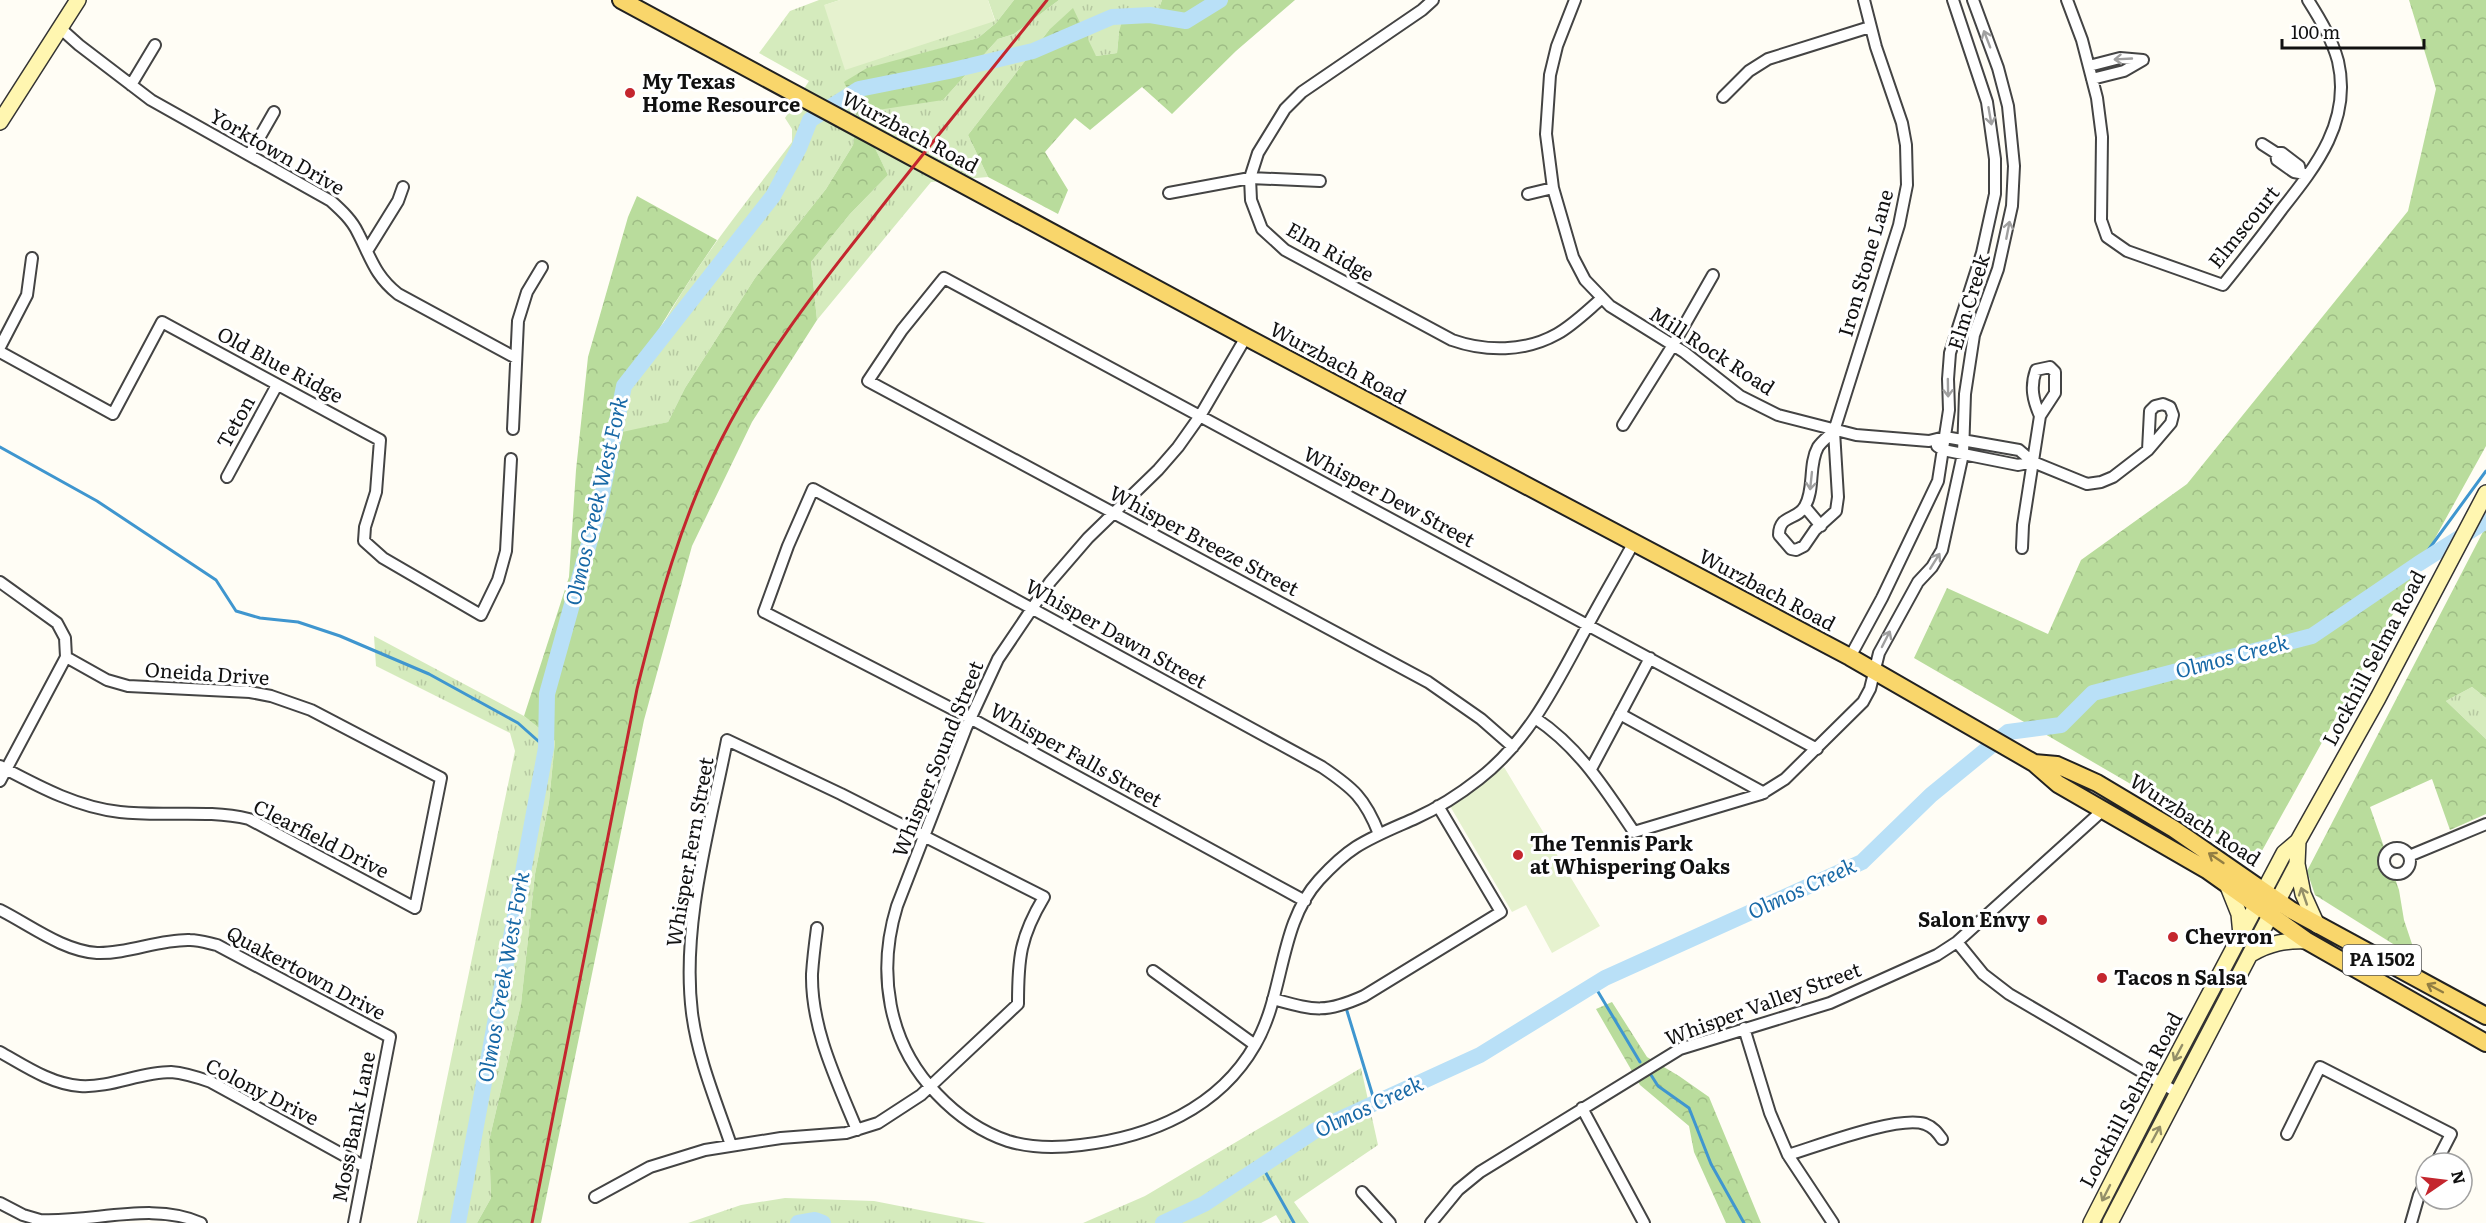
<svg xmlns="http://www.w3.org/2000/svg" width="2486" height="1223" font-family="Literata,serif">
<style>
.grass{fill:url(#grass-tufts)}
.forest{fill:url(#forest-crowns)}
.pitch{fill:#e6f2cf}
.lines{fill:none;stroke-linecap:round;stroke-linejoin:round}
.stream{stroke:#3f96cf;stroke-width:3}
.river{stroke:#b9e0f7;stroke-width:16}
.minor-casing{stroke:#444;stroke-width:14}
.secondary-casing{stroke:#333;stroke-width:18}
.primary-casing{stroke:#222;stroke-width:20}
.minor{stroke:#fff;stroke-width:10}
.secondary{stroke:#fff6b0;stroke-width:15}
.primary{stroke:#f9d66b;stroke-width:16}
.rail{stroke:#c4262e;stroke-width:3}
.oneway{stroke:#a0a0a0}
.oneway2{stroke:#917d42}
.oneway3{stroke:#948f68}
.poi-dot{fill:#c4262e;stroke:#fff;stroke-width:2}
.labels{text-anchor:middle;stroke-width:6;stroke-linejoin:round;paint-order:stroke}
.shield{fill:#fff;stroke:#585858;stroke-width:1.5}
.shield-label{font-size:18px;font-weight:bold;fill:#111}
.poi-label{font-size:20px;font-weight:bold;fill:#111;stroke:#fff;text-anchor:start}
.street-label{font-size:20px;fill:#111;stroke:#fff}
.water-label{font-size:21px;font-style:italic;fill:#1768a6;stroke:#fff}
</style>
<defs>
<pattern id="grass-tufts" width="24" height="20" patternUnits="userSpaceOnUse" patternTransform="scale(1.5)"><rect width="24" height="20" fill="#d5ebbd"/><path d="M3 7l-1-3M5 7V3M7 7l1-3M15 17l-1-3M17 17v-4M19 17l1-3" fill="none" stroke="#b6c8a1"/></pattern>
<pattern id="forest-crowns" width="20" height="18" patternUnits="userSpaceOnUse" patternTransform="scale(1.5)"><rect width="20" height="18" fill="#b9dc9c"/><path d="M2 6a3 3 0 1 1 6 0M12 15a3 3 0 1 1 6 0" fill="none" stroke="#9ebc85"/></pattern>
</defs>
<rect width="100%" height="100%" fill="#fffdf5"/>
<path class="grass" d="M819,0H840L825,5L995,20L988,0H1014L996,23L978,38L925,53L943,100L998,39L1014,34L1059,0H1162L1158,11L1119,32L1117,53L1096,56L1049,30L968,135L988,177L931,182L817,320L811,262L850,214L888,175L858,114L853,145L826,189L755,278L685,388L668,422L622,433C622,406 632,387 643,363C681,282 738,213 792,142V129L785,118L809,81L759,53L790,11Z
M374,636L524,716L555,741L549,802L535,874L521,1004L489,1141L491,1198L477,1223H417L515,751L510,733L376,666Z
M2472,687L2486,698V739L2446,701Z
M1361,1068L1378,1145L1294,1202L1309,1223H1281L1276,1215L1261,1223H1083L1145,1196Z
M785,1198L874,1201L986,1223H688L741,1205Z"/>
<path class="forest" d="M1014,0H1059L1014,34L998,39L943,100L858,113L888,175L850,214L811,262L817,320L752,422L692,546L644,720L541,1223H477L491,1198L489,1141L521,1004L535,874L549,802L555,741L524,716L569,577L576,470L588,357L628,217L637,196L717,240C688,283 617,382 622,432L668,422L685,388L755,278L826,189L853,145L858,112L844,82L867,68L978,38L996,23Z
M1162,0H1295L1236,51L1172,114L1142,87L1090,130L1075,118L1045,152L1068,190L1058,214L988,177L968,135L1049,30L1073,8L1096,56L1117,53L1119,32L1125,11H1158Z
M2409,0H2486V446L2258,858L1914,658L1947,588L2048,634L2081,560L2187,484L2408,211L2436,89Z
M2486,526V698L2472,687L2446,701L2486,739V814L2450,830L2432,779L2370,807L2399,890L2404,920L2417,959L2315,895L2307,871Z
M1612,1002L1647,1057L1679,1076L1709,1097L1761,1223H1726L1694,1152L1689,1126L1640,1085L1596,1009Z"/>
<path class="pitch" d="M840,0H988L995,21L845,70L824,5Z
M1504,767L1600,926L1552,953L1526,905L1512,912L1450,806Z"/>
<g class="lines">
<path class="stream" d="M0,447L97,501L216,580L236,611L260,618L298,622L340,636L429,674L518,723L546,748
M2418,564L2486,471
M1594,985L1640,1062
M1347,1011L1375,1103
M1651,1075L1658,1086L1689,1108L1711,1164L1744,1223
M1262,1166L1294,1223"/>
<path class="river" d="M458,1223L546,748L547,694L600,504L624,386L773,196L799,148L810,120L859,89L949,71L1033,51L1112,17L1150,15L1186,21L1220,0
M798,1223L815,1220L823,1223
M1163,1223L1204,1204L1316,1130L1480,1055L1605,978L1862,862L1931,795L2008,732L2061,725L2093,693L2312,636L2418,564L2486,521"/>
<g class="minor-casing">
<path id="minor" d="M1433,0L1422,10L1302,92L1285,109L1258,153L1250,178L1251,200L1262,229L1285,250L1452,340C1486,352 1525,352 1557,334C1573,325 1587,311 1601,299
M1575,0L1557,46L1550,75L1546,134L1553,188L1573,257L1585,280L1610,306L1684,352L1740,396L1778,415L1856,435L1929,441L1945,437L2019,450L2033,462L2087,484L2101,482L2113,477L2148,450L2171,423L2173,415L2170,407L2163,404L2155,406L2150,411L2148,450
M2067,0L2082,40L2097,98L2102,137L2101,220L2107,237L2127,251L2223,285C2243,260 2263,235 2282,209C2316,166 2352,121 2338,61C2332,39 2320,19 2308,0
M60,28L79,45L151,100L331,201C341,210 352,220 358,233C371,258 375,276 398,294L516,358
M2089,66L2120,58L2143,60L2124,71L2092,79
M131,85L155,45
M1723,97L1749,71L1768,59L1870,27
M2262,144L2276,153H2282L2299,166L2300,171
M2276,153L2277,160L2294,172L2305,174
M250,154L274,112
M1169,193L1250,178L1320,181
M1528,194L1553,188
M367,251L398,201L403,187
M1246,337L1200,416L1178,447L1158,470L1088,538L1050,582L998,659L966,728L897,906C877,971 887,1043 937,1094C956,1114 981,1132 1008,1141C1031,1148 1058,1148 1081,1145C1151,1137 1219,1108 1255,1045C1285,994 1278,925 1319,880C1330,868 1342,856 1356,847C1375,835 1396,827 1416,818C1438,808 1460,794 1479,779C1527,742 1554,688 1582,636C1598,605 1616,575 1633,544
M0,347L27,295L32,258
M0,352L113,414L162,322L365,432L380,440L376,492L365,527L364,541L383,558L481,615L498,580L506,551L511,459
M1623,425L1673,345L1713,275
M513,429L518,321L527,292L542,267
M1834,431C1829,436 1822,441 1818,447C1808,465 1815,489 1805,506C1797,521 1779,514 1779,535L1791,549L1796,550L1804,546L1815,530L1836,511L1838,497L1834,431L1899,225L1907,185L1906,145L1902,123L1876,47L1864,0
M1937,446L1943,450L2018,465L2033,462
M227,477L277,385
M1805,507L1821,526
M2022,548L2023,525L2040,416L2055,393V372L2050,367L2036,370C2030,387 2033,400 2040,416
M0,582L57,623L65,638L66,657
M1850,657L1882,598L1938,481L1949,410L1948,379L1950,353L1982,253L1995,194V159L1987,102L1953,0
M1620,714L1764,793
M1535,718C1579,747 1605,789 1634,832L1761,794L1785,779L1863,702L1870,689L1879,653L1918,582L1932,567L1942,550L1963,454L1965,394L1974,335L1998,269L2012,206L2014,166L2008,106L1998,68L1973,0
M1513,747L1481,719L1428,682L868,381L902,330L944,278L1817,749
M0,766C38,786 76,807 120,812C162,817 207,809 249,819L415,908L441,778L311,710L271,696L250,692L128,686L107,680L66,657
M1591,769L1650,658
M0,781L66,657
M2384 861a13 13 0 1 1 26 0a13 13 0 1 1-26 0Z
M2409,856L2486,824
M1305,901L970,718L764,612L788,546L813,489L1322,767C1353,788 1365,798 1379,834
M0,910C30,925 63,951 97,953C129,954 159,939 190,940C199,940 208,943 217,945L390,1037L354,1223
M817,928C815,943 813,959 812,974C811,1029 837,1081 857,1130
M1957,942L1983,974L2009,994L2178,1093
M1153,971L1255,1045
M1273,999C1314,1010 1324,1014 1364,996L1501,912L1438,806
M1744,1028L1770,1113L1788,1155L1833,1223
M0,1052C25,1066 51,1084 80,1086C111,1088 140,1072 171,1072C185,1073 197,1077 211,1082L365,1167
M1582,1108L1644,1223
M2287,1134L2320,1067L2451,1134L2436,1163
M1788,1155C1818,1146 1898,1115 1925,1124C1933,1127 1937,1132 1942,1139
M1362,1192L1390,1223
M595,1197L650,1167L705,1150L781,1138L846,1133L878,1123L921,1095L1018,1004C1018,958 1020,937 1044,897L841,794L727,740C710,827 681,925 692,1013C698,1059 716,1101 731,1145
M0,1203L23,1215L40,1220C92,1223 153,1201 201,1223
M1431,1223L1458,1190L1480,1172L1680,1049L1830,1003L1937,955L1957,942L2102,811
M2411,1223L2419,1195L2426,1182"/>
</g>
<g class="secondary-casing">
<path id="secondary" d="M0,122L78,0
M2297,864L2303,894L2317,925
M2227,884L2239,914L2241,935
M2251,954C2270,943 2286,940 2307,941
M2091,1223L2162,1084L2284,853L2298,841L2378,698L2486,493
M2110,1223L2297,864L2298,841"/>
</g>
<g class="primary-casing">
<path id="primary" d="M621,0L1246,337L1850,657L2034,763L2058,784L2207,870L2307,941L2486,1043
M2034,763L2057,765L2097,783L2174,829L2291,910L2486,1016"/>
</g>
<use href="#minor" class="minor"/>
<use href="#secondary" class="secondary"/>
<use href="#primary" class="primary"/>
<path class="rail" d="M532,1223L637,689C658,604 681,519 721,440C760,363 812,295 866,227C925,150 987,76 1047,0"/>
</g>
<defs><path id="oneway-shaft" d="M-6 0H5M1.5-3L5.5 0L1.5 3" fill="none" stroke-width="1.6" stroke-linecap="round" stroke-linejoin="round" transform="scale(1.5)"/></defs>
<g class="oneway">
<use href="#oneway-shaft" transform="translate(1987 39) rotate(-111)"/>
<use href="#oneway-shaft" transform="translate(2123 59) rotate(177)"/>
<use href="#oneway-shaft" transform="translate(1990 116) rotate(80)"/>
<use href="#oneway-shaft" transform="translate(2008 230) rotate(-79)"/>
<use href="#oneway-shaft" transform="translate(1948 388) rotate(89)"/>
<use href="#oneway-shaft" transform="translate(1811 481) rotate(96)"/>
<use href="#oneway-shaft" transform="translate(1935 561) rotate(-58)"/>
<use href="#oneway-shaft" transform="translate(1886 639) rotate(-63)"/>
</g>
<g class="oneway2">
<use href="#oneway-shaft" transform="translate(2216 858) rotate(-146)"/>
<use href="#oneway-shaft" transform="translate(2435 988) rotate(-152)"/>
</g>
<g class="oneway3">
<use href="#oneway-shaft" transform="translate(2304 896) rotate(-109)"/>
<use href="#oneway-shaft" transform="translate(2178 1053) rotate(118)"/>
<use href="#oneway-shaft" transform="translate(2156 1134) rotate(-62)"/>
<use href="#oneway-shaft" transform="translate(2106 1193) rotate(117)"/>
</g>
<g class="poi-dot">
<circle cx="630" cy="93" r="6"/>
<circle cx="1518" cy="855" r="6"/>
<circle cx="2042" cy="920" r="6"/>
<circle cx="2173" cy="937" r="6"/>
<circle cx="2102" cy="978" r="6"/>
</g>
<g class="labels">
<rect class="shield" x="2343" y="945" width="78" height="30" rx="4.5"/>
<g class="shield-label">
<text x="2382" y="966">PA 1502</text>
</g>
<g class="poi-label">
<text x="642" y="89">My Texas<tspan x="642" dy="23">Home Resource</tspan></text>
<text x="1530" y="851">The Tennis Park<tspan x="1530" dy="23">at Whispering Oaks</tspan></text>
<text x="2030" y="927" text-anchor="end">Salon Envy</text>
<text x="2185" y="944">Chevron</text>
<text x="2114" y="985">Tacos n Salsa</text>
</g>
<g class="street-label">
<text transform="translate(910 132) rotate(28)" y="7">Wurzbach Road</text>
<text transform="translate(277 152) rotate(30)" y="7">Yorktown Drive</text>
<text transform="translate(2244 227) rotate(-51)" y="7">Elmscourt</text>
<text transform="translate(1330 252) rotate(30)" y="7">Elm Ridge</text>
<text transform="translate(1866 263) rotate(-74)" y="7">Iron Stone Lane</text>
<text transform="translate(1969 302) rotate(-73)" y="7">Elm Creek</text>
<text transform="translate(1712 351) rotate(33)" y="7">Mill Rock Road</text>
<text transform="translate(1338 363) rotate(28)" y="7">Wurzbach Road</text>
<text transform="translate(280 365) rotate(28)" y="7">Old Blue Ridge</text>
<text transform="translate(236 422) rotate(-61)" y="7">Teton</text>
<text transform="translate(1389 497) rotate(28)" y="7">Whisper Dew Street</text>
<text transform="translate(1204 541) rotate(28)" y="7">Whisper Breeze Street</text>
<text transform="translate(1767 590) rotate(28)" y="7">Wurzbach Road</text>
<text transform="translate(1116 634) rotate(29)" y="7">Whisper Dawn Street</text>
<text transform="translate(2374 658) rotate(-62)" y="7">Lockhill Selma Road</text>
<text transform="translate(207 674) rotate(4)" y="7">Oneida Drive</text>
<text transform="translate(1076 755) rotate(29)" y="7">Whisper Falls Street</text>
<text transform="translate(938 759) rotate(-68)" y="7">Whisper Sound Street</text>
<text transform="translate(2195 820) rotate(33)" y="7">Wurzbach Road</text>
<text transform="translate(321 839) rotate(27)" y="7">Clearfield Drive</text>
<text transform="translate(690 852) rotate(-80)" y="7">Whisper Fern Street</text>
<text transform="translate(306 973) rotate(28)" y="7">Quakertown Drive</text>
<text transform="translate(1763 1004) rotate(-20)" y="7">Whisper Valley Street</text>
<text transform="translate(262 1092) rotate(27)" y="7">Colony Drive</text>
<text transform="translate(2131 1100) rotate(-62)" y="7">Lockhill Selma Road</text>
<text transform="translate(354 1127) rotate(-79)" y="7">Moss Bank Lane</text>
</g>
<g class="water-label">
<text transform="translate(597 501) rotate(-77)" y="7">Olmos Creek West Fork</text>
<text transform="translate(2232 657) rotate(-15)" y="7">Olmos Creek</text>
<text transform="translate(1802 889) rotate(-25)" y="7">Olmos Creek</text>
<text transform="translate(504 977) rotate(-80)" y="7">Olmos Creek West Fork</text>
<text transform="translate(1369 1107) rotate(-25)" y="7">Olmos Creek</text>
</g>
</g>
<g transform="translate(2444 1181) rotate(76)"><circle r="28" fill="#ffffff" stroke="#a0a0a0" stroke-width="1.5"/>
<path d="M0-4.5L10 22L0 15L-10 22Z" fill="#c4262e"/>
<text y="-9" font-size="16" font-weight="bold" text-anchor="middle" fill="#111111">N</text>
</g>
<path d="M2282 39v9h142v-9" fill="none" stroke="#111111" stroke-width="3"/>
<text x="2291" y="39" font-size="18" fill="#111111" stroke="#ffffff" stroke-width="4.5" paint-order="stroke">100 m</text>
</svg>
